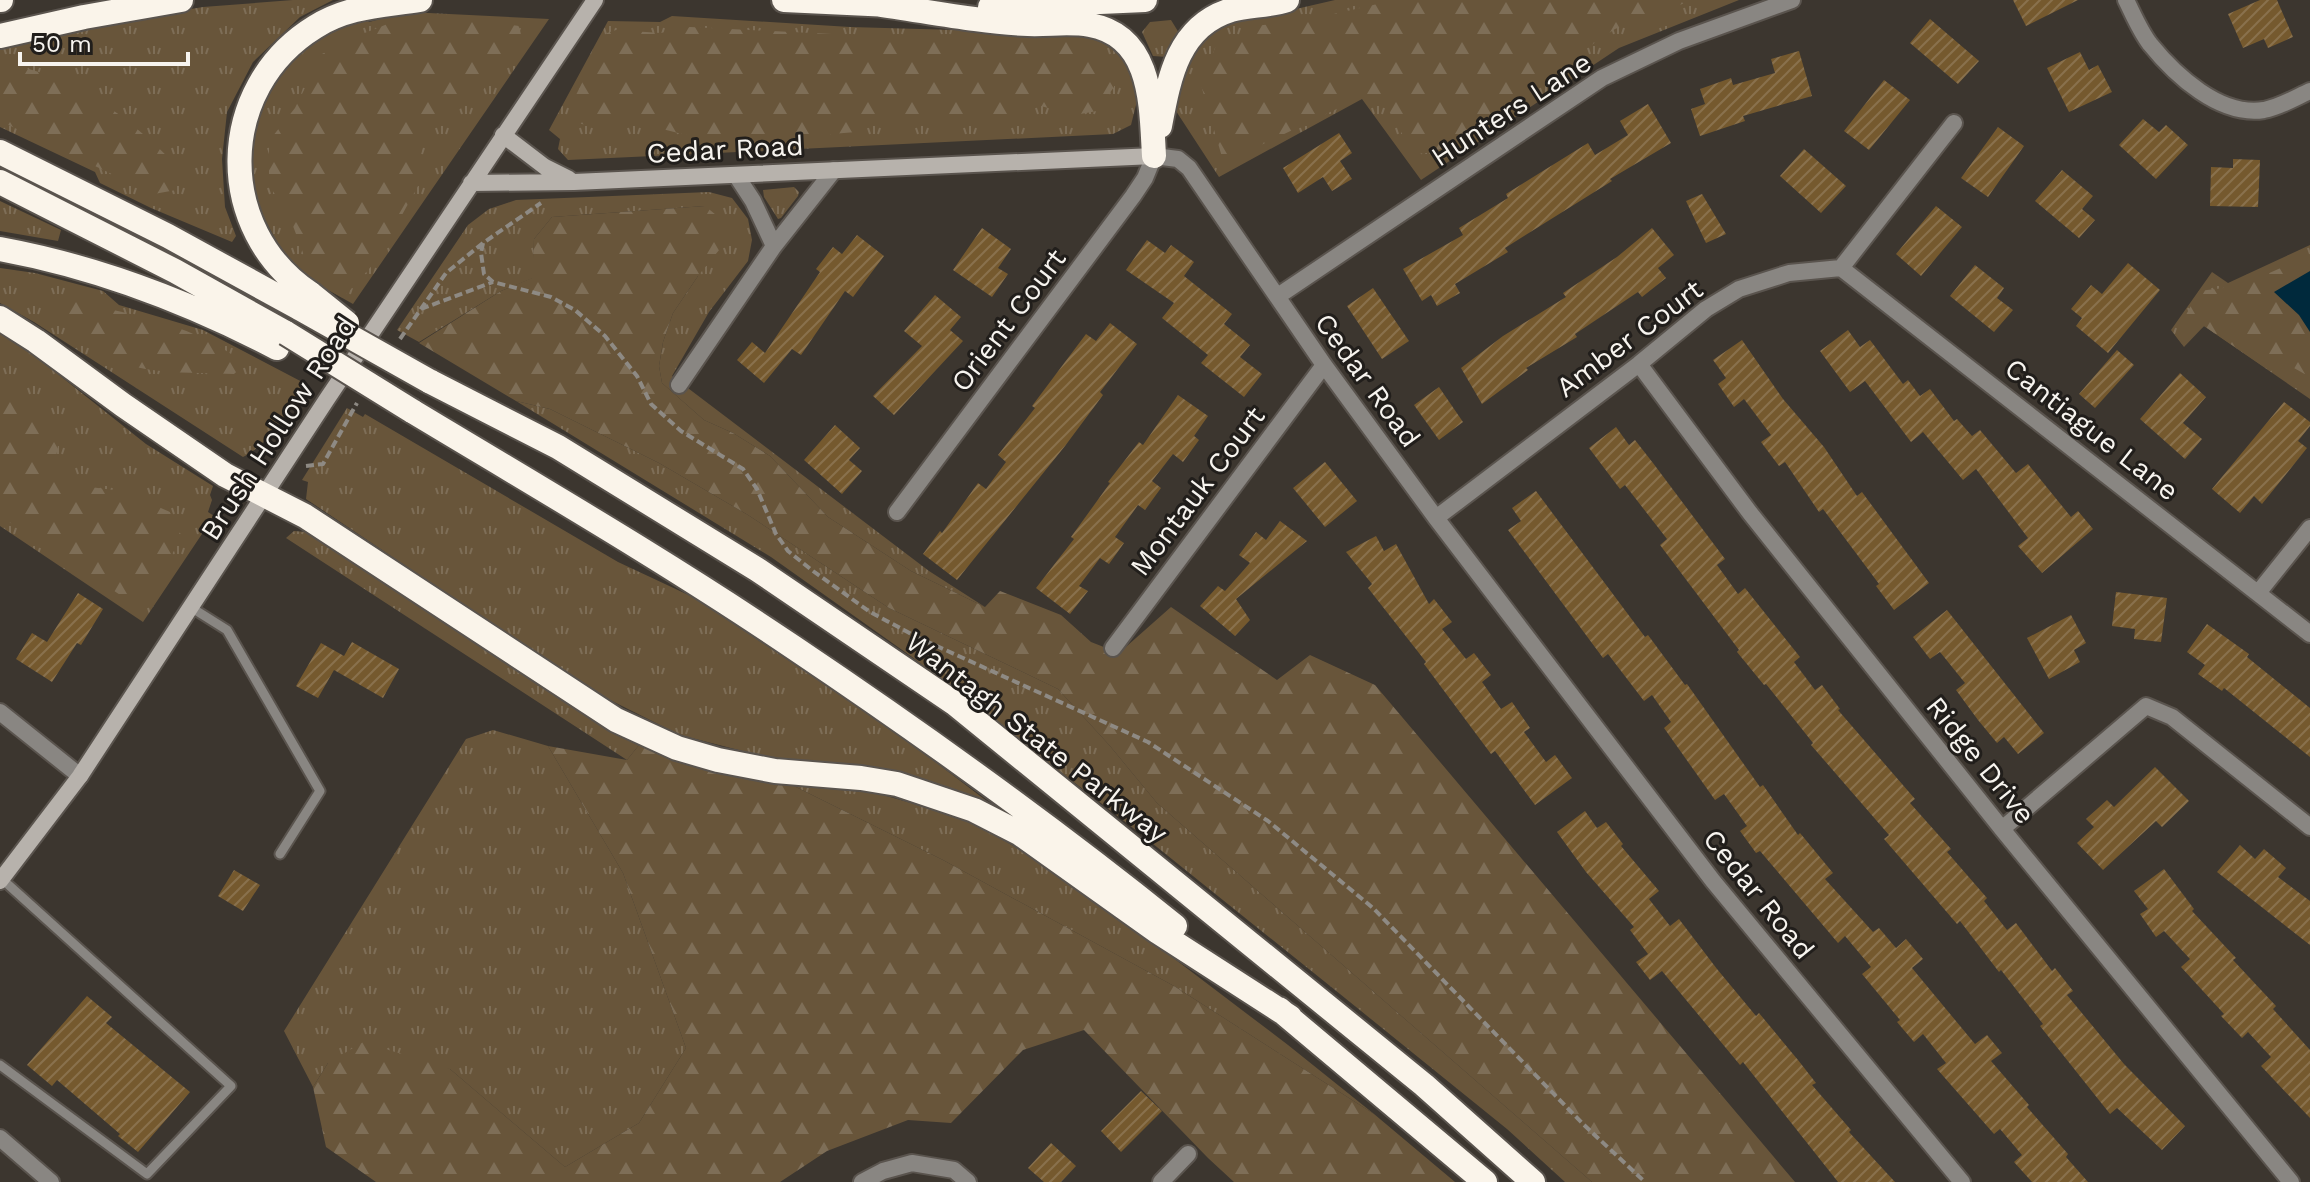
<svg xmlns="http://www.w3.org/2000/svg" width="2310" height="1182" font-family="'Work Sans',sans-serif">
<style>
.grass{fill:url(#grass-tufts)}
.forest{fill:url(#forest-firs)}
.water{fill:#00293c}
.building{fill:url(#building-hatch)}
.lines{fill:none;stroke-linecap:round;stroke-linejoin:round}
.lane-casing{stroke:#5a544e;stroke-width:13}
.street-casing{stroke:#5a544e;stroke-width:20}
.secondary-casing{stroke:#5a544e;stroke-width:20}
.highway-casing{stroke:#5a544e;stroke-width:28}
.path{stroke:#8e8a84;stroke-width:4;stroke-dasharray:8 4;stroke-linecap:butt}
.lane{stroke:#898682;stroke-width:9}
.street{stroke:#898682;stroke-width:16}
.secondary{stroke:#b7b2ac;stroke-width:16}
.highway{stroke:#faf4ea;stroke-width:24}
.highway-bridge-casing{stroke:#5a544e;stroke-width:28;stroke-linecap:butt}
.highway-bridge{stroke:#faf4ea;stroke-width:24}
.labels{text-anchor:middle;stroke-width:6;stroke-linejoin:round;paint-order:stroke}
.street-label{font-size:28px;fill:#f7f4ef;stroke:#211e1b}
</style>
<defs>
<pattern id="grass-tufts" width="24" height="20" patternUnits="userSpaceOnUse" patternTransform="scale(2)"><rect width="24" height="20" fill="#68553a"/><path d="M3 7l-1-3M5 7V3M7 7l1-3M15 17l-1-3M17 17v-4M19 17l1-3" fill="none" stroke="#7e6e57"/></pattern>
<pattern id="forest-firs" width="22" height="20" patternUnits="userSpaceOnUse" patternTransform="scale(2)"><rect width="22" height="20" fill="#68553a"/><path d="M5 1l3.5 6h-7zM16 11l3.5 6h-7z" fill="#7e6e57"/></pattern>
<pattern id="building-hatch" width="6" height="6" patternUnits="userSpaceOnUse" patternTransform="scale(2)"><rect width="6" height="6" fill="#75592e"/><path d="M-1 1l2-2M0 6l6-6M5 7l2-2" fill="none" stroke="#89714d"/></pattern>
</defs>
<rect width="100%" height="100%" fill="#3c362f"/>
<path class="grass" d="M293,0H333L300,17L253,62L227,112L222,159L225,207L236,236L232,242L151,208L100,183L95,172L0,127V49L82,27L203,7Z
M1335,0H1739L1619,48L1421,180L1362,99L1219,177L1176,111V77L1212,23L1257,18Z
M408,12L549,19L353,304L314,282L285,257L255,201L247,147L261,94L304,44L361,14L369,22Z
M672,16L850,27L955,30L1057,26L1114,45L1133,69L1138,97L1131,125L1113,134L568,160L558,149L560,139L549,130L608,21L660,22Z
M1171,20L1179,33L1167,57L1153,56L1142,32L1150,22Z
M794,187L799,192L798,196L781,218L778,219L764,197L763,190Z
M709,192L732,198L748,219L752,240L748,261L709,312L672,376L929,571L985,607L911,571L828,517L770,456L733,433L704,420L662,383L659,366L663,342L673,313L698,276L705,206L552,217L534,239L533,278L501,291L419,342L397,330L468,225L489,209L516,200Z
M0,201L61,230L58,241L0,231Z
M2310,245V399L2204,326L2184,347L2171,330L2212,272L2228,283Z
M0,268L35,273L103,291L119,305L203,330L306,384C290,410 271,443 243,457L34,322L0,303Z
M0,334L20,344L146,444L213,486L210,495L212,500L208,512L214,516L143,622L0,526Z
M516,401L550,409L659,463L748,515L889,608L1058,689L1110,746L1157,803L1592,1182H1565L1507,1129L1340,994L1137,831L912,657L771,557Z
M347,408L363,417L365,414L618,562L697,599L900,735L1013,821L936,783L847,764L774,759L680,735L594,692L306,499L308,482L302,480Z
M294,531L306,532L639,745L627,760L286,538Z
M493,730L548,746L623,873L686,1048L639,1123L565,1167L450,1069L328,1063L313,1087L284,1031L466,739Z
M794,786L876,793L967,819L1068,878L1288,1045L1374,1114L1174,986L943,860Z"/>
<path class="forest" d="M1395,0H1693L1615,29L1499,108L1451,146L1423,154L1411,149L1383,101L1366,95L1240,155L1222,157L1201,85L1215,48L1255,26L1312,19Z
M418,12L519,26L523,43L516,53L503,61L479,96L438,124L422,147L418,186L377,260L343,298L314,282L290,218L269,185V141L295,108L322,54L357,36Z
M690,27L871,36L1071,33L1091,45L1115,65L1114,87L1097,111L1075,115L1037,105L1001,117L959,120L895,118L856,132L736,142L682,134L627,120L599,127L570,122L571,105L607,33L616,30L661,33Z
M0,63C72,73 128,116 178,167L176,190L154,194L0,121Z
M705,206L721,219L728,239L698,276L673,313L663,342L659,366L662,383L704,420L733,433L770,456L828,517L911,571L985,607L1000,591L1061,615L1091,642L1119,653L1171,607L1277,680L1310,655L1375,685L1795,1182H1592L1157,803L1110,746L1058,689L889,608L748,515L659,463L550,409L516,401L419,343L501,291L532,278L534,239L552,217Z
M2310,255V377L2294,368L2270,371L2204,326L2182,344L2175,335L2199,291L2240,286Z
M77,302C135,315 198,326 245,364L234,374C189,372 136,376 97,352C81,342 67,328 52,316L57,304Z
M0,383H6L59,440L55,463L82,486L122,491L170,512L182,537L147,597L134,604L0,516Z
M639,745L718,770L794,786L943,860L1174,986L1374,1114L1455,1182H1234L1208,1158L1084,1030L1023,1050L951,1123L908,1120L827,1151L780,1182H376L326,1147L313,1087L328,1063L363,1042L450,1069L565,1167L639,1123L686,1048L623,873L548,746L627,760Z"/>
<path class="water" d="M2310,271V332L2299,315L2274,292Z"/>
<path class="building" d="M2013,0H2078L2026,26Z
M2260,0H2277L2293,37L2268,48L2264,39L2243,48L2228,14Z
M1930,19L1979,61L1958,84L1910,43Z
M1799,51L1812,96L1743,116L1745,121L1700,136L1691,109L1705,104L1700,89L1731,78L1733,85L1775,73L1771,59Z
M2080,52L2089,70L2098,65L2112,92L2069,112L2047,68Z
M1884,80L1910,100L1869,150L1844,131Z
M1648,104L1671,143L1610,179L1612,181L1505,248L1508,252L1455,284L1460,293L1437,306L1431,295L1422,301L1403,269L1463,235L1459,228L1508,198L1506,194L1588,143L1595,155L1628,135L1620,121Z
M2143,119L2159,132L2166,125L2188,145L2156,179L2119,145Z
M1998,127L2024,146L1988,197L1961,178Z
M1339,133L1352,153L1340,161L1352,179L1332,191L1323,177L1298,193L1283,168Z
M1804,149L1846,186L1821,213L1780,176Z
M2233,159L2260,160L2258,207L2210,206L2211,167L2233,168Z
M2062,170L2093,196L2082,209L2095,220L2079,238L2035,201Z
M1702,194L1726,234L1706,243L1686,201Z
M1936,206L1962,227L1921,276L1896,254Z
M982,228L1011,249L998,268L1008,274L992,297L953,270Z
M1652,228L1674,255L1658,268L1666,278L1642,297L1638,292L1575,334L1577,337L1526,368L1528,370L1482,404L1461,368L1503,336L1566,297L1563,293L1617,257Z
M857,235L884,256L853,297L845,291L801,355L792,349L764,383L737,360L752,342L765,353L820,272L816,269L833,247L842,254Z
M1147,240L1165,253L1171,245L1194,262L1184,276L1232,314L1224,324L1250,345L1240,357L1262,374L1244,397L1201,363L1208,355L1162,318L1174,303L1126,270Z
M2128,263L2160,290L2108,353L2076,326L2082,318L2071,309L2091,285L2102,294Z
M1975,265L2004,288L1997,298L2013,310L1994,332L1950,296Z
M1373,288L1409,341L1382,359L1347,306Z
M935,295L961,317L950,330L963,341L894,415L873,396L922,346L904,331Z
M1110,323L1137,344L1100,392L1103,395L1065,446L957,580L923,554L940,531L942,533L978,483L986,489L1006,462L998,455L1035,408L1032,406L1086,334L1096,341Z
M1848,330L1860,347L1870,340L1903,384L1908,380L1920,396L1930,389L1954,421L1957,419L1972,436L1980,430L2016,473L2028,464L2071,517L2078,511L2093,529L2042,573L2018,546L2028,538L1976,469L1963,480L1923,432L1911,442L1865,381L1850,392L1820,351Z
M1742,340L1783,399L1824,447L1857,496L1862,492L1929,583L1894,610L1876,586L1879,584L1823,509L1819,512L1785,462L1779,466L1761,442L1771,435L1744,399L1734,407L1718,384L1726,378L1713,360Z
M2117,350L2134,365L2095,408L2079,394Z
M2180,373L2206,397L2183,423L2202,439L2185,459L2140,419Z
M1439,387L1463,422L1439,440L1414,405Z
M1178,395L1208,416L1194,436L1199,440L1183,462L1173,454L1152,481L1161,488L1145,510L1138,505L1115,537L1124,543L1109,564L1100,558L1079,586L1088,591L1070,614L1036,588L1074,539L1071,537L1110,483L1108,482L1139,442L1143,445Z
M2284,402L2310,422V426L2298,441L2307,448L2262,504L2254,496L2240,513L2212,489Z
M835,425L860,448L849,460L862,471L842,494L804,460Z
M1616,427L1629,445L1635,440L1653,463L1725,559L1717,565L1738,594L1745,588L1800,657L1794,662L1815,690L1822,685L1840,709L1838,710L1915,799L1910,803L1951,849L1947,852L1987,898L1984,901L2007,930L2016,923L2052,971L2055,968L2073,991L2067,995L2124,1064L2185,1126L2162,1150L2117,1108L2110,1114L2040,1026L2043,1024L2001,970L1999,972L1960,921L1957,924L1884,839L1889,835L1811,745L1813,743L1766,684L1764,685L1737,652L1739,650L1660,545L1667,539L1625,485L1620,489L1589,448Z
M1325,462L1357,501L1325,527L1293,488Z
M1536,491L1645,637L1648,635L1685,685L1687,684L1760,787L1763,785L1798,835L1800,833L1833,873L1825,879L1873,932L1879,928L1896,948L1906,939L1923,959L1912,968L1975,1044L1987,1035L2002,1053L1991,1061L2029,1105L2027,1107L2068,1154L2066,1157L2088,1182H2032L2014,1162L2022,1155L2000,1129L1994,1134L1937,1069L1946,1063L1923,1034L1914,1042L1897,1022L1900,1020L1862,974L1871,967L1845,936L1838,943L1760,851L1756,853L1740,831L1747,826L1724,794L1715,800L1664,728L1671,722L1652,695L1644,701L1608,654L1603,658L1508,530L1521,521L1512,508Z
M1280,521L1307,541L1236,599L1250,620L1235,636L1200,606L1218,586L1225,591L1250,563L1239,555L1256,532L1266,540Z
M1376,536L1384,551L1396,544L1429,604L1434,599L1452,622L1442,629L1466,659L1474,653L1491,675L1482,682L1501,709L1512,702L1530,728L1524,732L1546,762L1555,755L1572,778L1535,805L1495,751L1491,754L1424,664L1426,662L1368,588L1372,584L1346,552Z
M2116,592L2167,598L2161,642L2134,639L2135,629L2112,626Z
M78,593L103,609L81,645L77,643L52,682L16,659L32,633L47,642Z
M1947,610L2044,733L2018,754L2004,737L1997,743L1978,720L1956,690L1965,683L1940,652L1930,659L1913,637Z
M2071,615L2086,643L2074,650L2080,662L2049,679L2027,638Z
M2207,624L2249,654L2247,657L2310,708V757L2224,688L2222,691L2198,674L2205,665L2187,652Z
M352,642L399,669L383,698L334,670L318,698L296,686L321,643L344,656Z
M2155,767L2189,801L2162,827L2156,821L2103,870L2077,843L2094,827L2086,819L2107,800L2114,807Z
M1585,811L1597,828L1606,822L1623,844L1621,846L1659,891L1649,899L1670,926L1679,919L1717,969L1756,1016L1759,1013L1798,1060L1816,1083L1812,1085L1851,1130L1849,1132L1895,1182H1838L1743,1062L1740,1065L1662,971L1650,980L1636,962L1648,954L1630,930L1634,927L1586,872L1557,832Z
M2240,845L2255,859L2264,849L2286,868L2278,877L2310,901V945L2217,872Z
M2164,869L2194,909L2192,911L2236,958L2233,960L2276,1006L2273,1009L2310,1050V1118L2261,1066L2271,1057L2248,1032L2242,1038L2221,1016L2224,1014L2181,967L2190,959L2164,931L2156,937L2140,914L2148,909L2134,891Z
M234,870L260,885L243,911L218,896Z
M87,996L112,1017L106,1023L190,1092L138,1152L118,1136L120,1134L57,1080L52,1086L27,1065Z
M1141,1091L1162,1111L1121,1152L1101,1131Z
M1051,1143L1076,1166L1061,1182H1044L1028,1168Z"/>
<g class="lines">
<g class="lane-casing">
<path id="lane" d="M192,608L227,630L320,791L280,854
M0,1065L147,1174L231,1086L2,879"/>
</g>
<g class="street-casing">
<path id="street" d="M2126,0C2133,14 2140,31 2150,44C2175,75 2220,117 2264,110C2280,107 2295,98 2310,91
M736,175L753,201L774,246
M1841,268L2310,634
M1278,296L1602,78L1679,41L1792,0
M1639,364L1750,513L2002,829L2291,1182
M679,385L774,246L834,170
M897,512L1133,196L1145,178L1154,156L1178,159L1189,168L1324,365L1436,518L1713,881L1962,1182
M1436,518L1639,364L1706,309L1739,289L1789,273L1841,268L1954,123
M2258,593L2310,528
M1113,648L1324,365
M0,712L80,776
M2002,829L2146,706L2172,717L2310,827
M0,1138L51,1182
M862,1182L883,1171L912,1163L954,1170L968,1182
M1161,1182L1188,1154"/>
</g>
<g class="secondary-casing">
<path id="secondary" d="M503,135L545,167L569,179
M471,183L574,182L1154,156
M0,881L80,776L327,399L595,0"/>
</g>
<g class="highway-casing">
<path id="highway" d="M0,0H1
M784,0L890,5
M875,4C926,11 978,22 1028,24C1049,25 1069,21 1090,25C1153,36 1151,106 1154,156
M990,7L1145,0
M0,36L84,17L181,0
M1160,126C1169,78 1178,26 1231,10C1249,5 1269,6 1287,0
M0,152L168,236L301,309
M0,182L175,271L286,333
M0,249C98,267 189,302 277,348
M311,294C214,230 216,88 315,27C348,6 382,6 420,0
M0,318L36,341L123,405L225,475L305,516L616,720L677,748L718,760L775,771L861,778L897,784L974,810L1019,833L1158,932L1290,1017
M429,381L558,447L758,570L954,703L1424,1085L1533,1182
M412,411C540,488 669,563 793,647C924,735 1052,827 1175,926
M1279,1009L1485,1182"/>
</g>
<path class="path" d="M483,243L481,253L484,274L493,282L551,297L575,310L605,336L637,376L651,404L681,431L743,469L757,489L776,534L788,551L813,571L870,612L919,638L1148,742L1268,821L1373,908L1583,1124L1645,1182
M421,309L493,282
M400,339L446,273L483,243L541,203
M306,466L323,464L357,403"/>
<use href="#lane" class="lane"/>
<use href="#street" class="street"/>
<use href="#secondary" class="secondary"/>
<use href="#highway" class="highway"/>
<g class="highway-bridge-casing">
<path id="highway-bridge" d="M311,294L347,323
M301,309L429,381
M286,333L412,411"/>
</g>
<use href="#highway-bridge" class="highway-bridge"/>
</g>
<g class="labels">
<g class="street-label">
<text transform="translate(1511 109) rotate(-33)" y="10">Hunters Lane</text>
<text transform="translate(725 149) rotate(-3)" y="10">Cedar Road</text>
<text transform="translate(1008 320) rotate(-53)" y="10">Orient Court</text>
<text transform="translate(1629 338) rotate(-37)" y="10">Amber Court</text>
<text transform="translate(1368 380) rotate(54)" y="10">Cedar Road</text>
<text transform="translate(278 428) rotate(-57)" y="10">Brush Hollow Road</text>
<text transform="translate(2092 429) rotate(38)" y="10">Cantiague Lane</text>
<text transform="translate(1197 491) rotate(-53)" y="10">Montauk Court</text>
<text transform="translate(1037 737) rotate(38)" y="10">Wantagh State Parkway</text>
<text transform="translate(1981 760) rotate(51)" y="10">Ridge Drive</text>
<text transform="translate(1759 894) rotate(51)" y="10">Cedar Road</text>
</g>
</g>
<path d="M20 52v12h168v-12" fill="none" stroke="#f7f4ef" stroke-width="4"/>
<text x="32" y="52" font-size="24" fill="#f7f4ef" stroke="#211e1b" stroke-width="6" paint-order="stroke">50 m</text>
</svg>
